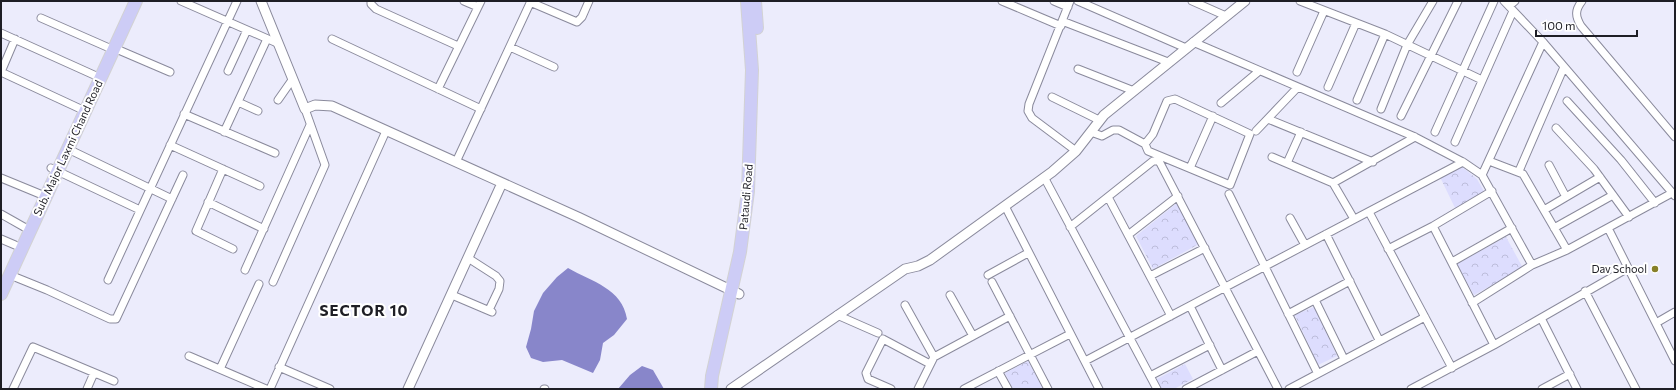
<svg xmlns="http://www.w3.org/2000/svg" width="1676" height="390" font-family="Commissioner,sans-serif">
<style>
.park{fill:url(#park-crowns)}
.water{fill:#8886ca}
.lines{fill:none;stroke-linecap:round;stroke-linejoin:round}
.minor-casing{stroke:#8a8a9c;stroke-width:9}
.tertiary-casing{stroke:#8a8a9c;stroke-width:11}
.primary-casing{stroke:#d2d2d3;stroke-width:14}
.minor{stroke:#fff;stroke-width:7}
.tertiary{stroke:#fff;stroke-width:9}
.primary{stroke:#cdccf6;stroke-width:12}
.poi-dot{fill:#878028;stroke:#fff;stroke-width:1.5}
.labels{text-anchor:middle;stroke-width:4;stroke-linejoin:round;paint-order:stroke}
.street-label{font-size:11px;fill:#1e1e25;stroke:#fff}
.poi-label{font-size:11px;fill:#1e1e25;stroke:#fff;text-anchor:end}
.district-label{font-size:15px;font-weight:bold;letter-spacing:1px;fill:#1e1e25;stroke:#fff}
</style>
<defs>
<pattern id="park-crowns" width="20" height="18" patternUnits="userSpaceOnUse"><rect width="20" height="18" fill="#ddddfe"/><path d="M2 6a3 3 0 1 1 6 0M12 15a3 3 0 1 1 6 0" fill="none" stroke="#bdbdda"/></pattern>
</defs>
<rect width="100%" height="100%" fill="#ececfc"/>
<path class="park" d="M1461,166L1477,179L1486,195L1456,210L1440,177Z
M1177,203L1199,244L1153,269L1136,236Z
M1506,237L1523,268L1474,295L1457,264Z
M1314,307L1337,356L1318,365L1295,315Z
M1028,361L1043,389H1013L1005,373Z
M1185,364L1193,379L1174,389H1160L1155,380Z"/>
<path class="water" d="M568,268C592,282 622,288 627,319L614,335L603,343L600,360L593,373L562,360L543,362L531,358L526,347L531,329L534,311L543,293L557,277Z
M642,366L653,370L664,389H618L630,375Z"/>
<g class="lines">
<g class="minor-casing">
<path id="minor" d="M181,1L277,43
M371,1V4L376,9L458,46
M464,1L478,7
M1002,1L1061,26
M1054,1L1068,7
M1070,1L1029,104L1028,111L1032,118L1076,151
M1078,1L1186,48
M1192,1L1226,16
M1300,1L1385,34L1482,80
M1504,1L1543,42L1675,196
M1582,1C1575,10 1575,16 1581,26L1675,137
M530,2L577,22L582,17L589,1
M1509,6L1515,1
M41,18L107,47
M1062,21L1168,62
M1,33L94,75
M332,39L481,109
M1193,42L1415,137L1463,162L1482,175L1532,265
M510,47L554,67
M114,48L170,72
M1078,69L1134,91
M228,71L247,30
M1,72L85,111
M1,72L15,39
M1297,72L1324,11
M1328,87L1356,23
M438,89L481,1
M1052,97L1099,120
M278,100L292,80
M1357,100L1385,34
M1567,101L1621,160L1655,203
M238,102L258,111
M1221,103L1258,72
M1381,109L1407,45L1433,1
M184,114L275,153
M1401,116L1458,1
M1268,119L1373,162
M1556,128L1594,169L1629,217
M1256,131L1297,88
M224,132L267,39
M1091,132L1102,136L1113,130H1119L1145,144L1153,134L1167,101L1175,99L1250,134L1230,185L1148,151L1145,144
M1435,132L1494,1
M1455,142L1513,11
M170,145L260,186
M68,149L172,199
M1272,157L1333,183L1354,219
M1489,161L1523,174L1567,250
M456,162L531,1
M1287,163L1301,132
M1549,165L1566,197
M51,168L140,210
M1190,168L1213,116
M223,169L196,231L233,249
M1519,171L1564,67
M1482,175L1543,42
M1044,177L1157,389
M1,178L40,194
M1333,183L1415,137
M1229,194L1317,372
M1108,197L1171,316
M208,202L264,229
M1005,206L1099,389
M1544,210L1600,177
M1369,212L1452,368
M1,214L24,227
M1290,218L1305,245
M1433,226L1494,345
M1070,227L1153,161H1159L1278,389
M1554,228L1613,195
M1608,228L1675,361
M1326,234L1379,340
M1128,235L1178,196
M1,239L15,245
M1388,249L1433,226L1492,191
M468,258L496,276L500,281L499,289L489,310
M1452,262L1512,228
M245,270L310,125
M10,275L47,290L110,319H116L183,175
M988,275L1028,253
M1150,276L1205,248
M108,280L237,1
M273,282L325,165L305,109
M992,282L1048,389
M1585,291L1636,389
M452,295L492,312
M950,295L973,336
M1315,300L1344,359
M1472,303L1532,265L1567,250L1672,193
M905,305L934,357
M1190,306L1222,370
M1288,314L1350,281
M837,315L878,333
M1541,318L1577,389
M1656,323L1675,312
M189,356L266,389
M1085,361L1463,162
M279,367L330,389
M220,369L259,284
M998,371L1008,389
M1150,376L1210,345
M13,389L33,347L114,381
M87,389L94,373
M270,389L386,131
M544,389H545
M891,389L868,379L866,373L883,339L930,364
M918,389L934,357L1010,316
M964,389L1070,334
M1186,389L1258,351
M1289,389L1425,317
M1411,389L1494,345L1628,268
M1542,389L1570,374"/>
</g>
<g class="tertiary-casing">
<path id="tertiary" d="M261,1L305,109L315,105L332,106L578,217L739,294
M408,389L502,183
M731,389L905,269L918,266L930,260L1052,172L1076,151L1104,115L1245,1"/>
</g>
<g class="primary-casing">
<path id="primary" d="M755,1L757,28
M1,294L136,1
M711,389L712,376L740,252L748,191L752,70L747,1"/>
</g>
<use href="#minor" class="minor"/>
<use href="#tertiary" class="tertiary"/>
<use href="#primary" class="primary"/>
</g>
<circle class="poi-dot" cx="1655" cy="269" r="4"/>
<g class="labels">
<g class="street-label">
<text transform="translate(68 148) rotate(-65)" y="4">Sub. Major Laxmi Chand Road</text>
<text transform="translate(746 197) rotate(-85)" y="4">Pataudi Road</text>
</g>
<g class="poi-label">
<text x="1647" y="273">Dav School</text>
</g>
<g class="district-label">
<text x="364" y="316">SECTOR 10</text>
</g>
</g>
<rect width="1676" height="390" fill="none" stroke="#1e1e25" stroke-width="4"/>
<path d="M1536 30v6h101v-6" fill="none" stroke="#1e1e25" stroke-width="2"/>
<text x="1542" y="30" font-size="12" fill="#1e1e25" stroke="#ffffff" stroke-width="3" paint-order="stroke">100 m</text>
</svg>
